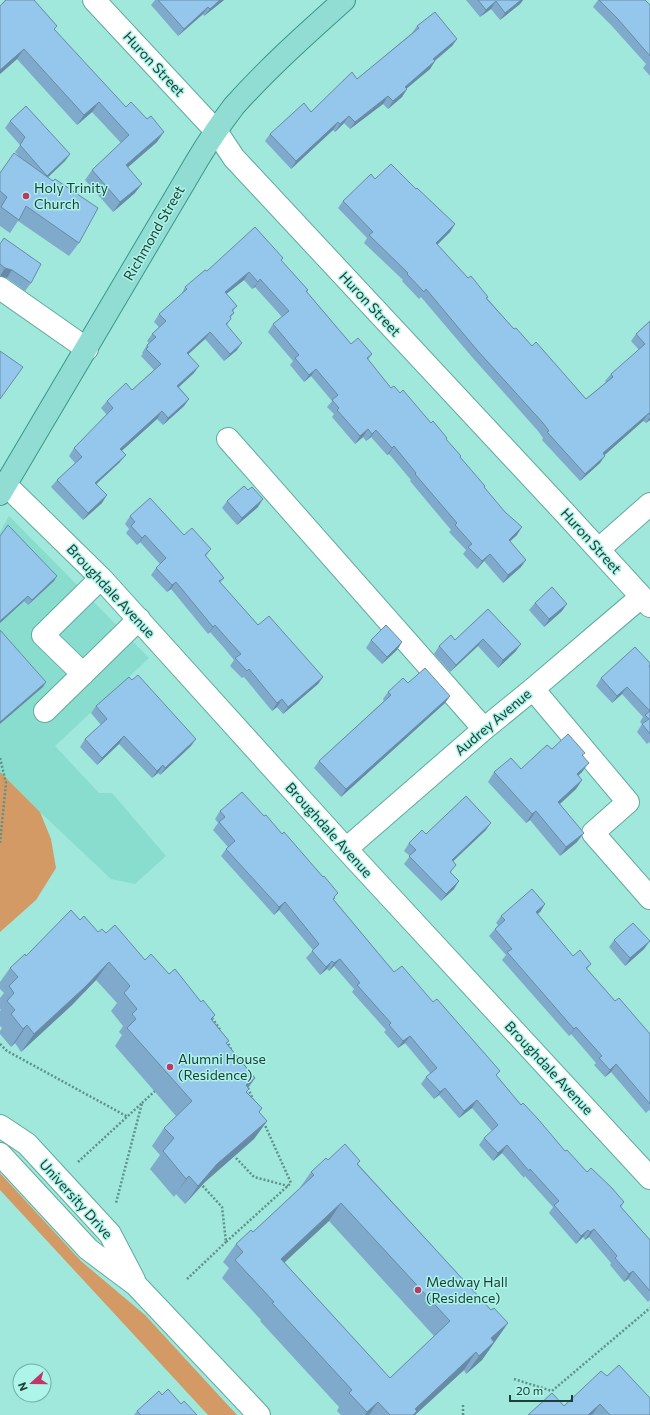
<svg xmlns="http://www.w3.org/2000/svg" width="650" height="1415" font-family="Commissioner,sans-serif">
<style>
.built{fill:#89ddcf}
.green{fill:#d49a66}
.lines{fill:none;stroke-linecap:round;stroke-linejoin:round}
.minor-casing{stroke:#62aa9e;stroke-width:24}
.major-casing{stroke:#3b968a;stroke-width:24}
.path{stroke:#5e9188;stroke-width:2.5;stroke-dasharray:2 2;stroke-linecap:butt}
.minor{stroke:#fff;stroke-width:22}
.major{stroke:#92ddd3;stroke-width:22}
.wall{fill:#80aacb;fill-rule:evenodd}
.shaded-wall{fill:#688ba5}
.building{fill:#95c6ec;stroke:#688ba5;fill-rule:evenodd}
.poi-dot{fill:#c13569;stroke:#acf5e8;stroke-width:1.5}
.labels{text-anchor:middle;stroke-width:3;stroke-linejoin:round;paint-order:stroke}
.street-label{font-size:14px;fill:#203e39;stroke:#acf5e8}
.poi-label{font-size:14px;fill:#203e39;stroke:#acf5e8;text-anchor:start}
</style>
<rect width="100%" height="100%" fill="#9fe8db"/>
<path class="built" d="M9,516L149,658L55,746L99,793H112L166,856L135,884L111,879L40,812L0,772V532Z"/>
<path class="green" d="M0,772L40,812L51,839L56,868L36,900L0,932Z
M0,1173L81,1261L145,1315L237,1415H208L0,1190Z"/>
<g class="lines">
<g class="minor-casing">
<path id="minor" d="M94,0L216,131L234,158L564,512L650,606
M0,288L87,349
M228,439L484,729
M6,485L101,578L346,849L650,1178
M599,549L650,504
M83,674L43,635L101,578
M533,689L628,802L593,833L650,898
M45,711L139,619
M346,849L484,729L533,689L641,597
M0,1126L27,1144L110,1234L134,1280
M0,1154L88,1249L136,1285L259,1415"/>
</g>
<g class="major-casing">
<path id="major" d="M0,494L198,159C209,141 221,123 234,106C268,68 306,34 344,0"/>
</g>
<path class="path" d="M0,758L6,783L0,843
M212,1018L221,1031
M227,1040L232,1052
M0,1044L7,1051L128,1117
M248,1088L254,1102
M142,1103L155,1091
M236,1158L254,1177L288,1186
M78,1162L142,1103L116,1203
M200,1183L222,1207L226,1242L291,1183L264,1123
M187,1279L226,1242
M514,1379L552,1391L650,1308
M463,1415V1405"/>
<use href="#minor" class="minor"/>
<use href="#major" class="major"/>
</g>
<path class="wall" d="M5,0H34L57,26L54,30L157,142L128,167L135,193L113,212L85,180L92,170L121,143L92,112L77,125L17,59L0,74V6Z
M155,0H224L204,16L203,14L178,36L151,5Z
M466,0H523L520,4L500,20L491,9L480,17Z
M598,0H645L650,5V76L643,68L646,64L611,25L593,7Z
M417,26L457,39L452,46L435,61L430,69L406,89H407L402,97L388,109L383,104L350,129L344,123L335,132L333,130L291,169L265,141L270,134L311,112L357,79L412,33Z
M10,121L70,154L65,161L48,177L79,243L69,256L18,221L10,233L0,226V173L19,156L15,152L20,145L5,128Z
M375,179L416,189L455,224L450,232L437,245L487,298L514,329L586,399L606,382L605,381L611,374L639,350L631,341L636,334L650,321V420L646,423L643,421L604,455L600,463L580,481L542,440L543,438L538,431L472,357L421,297L419,299L402,281L403,280L364,243L367,238L338,208L343,201Z
M0,244L31,283L25,291L7,278L0,275Z
M283,258L281,261L308,290L307,292L351,344L372,354L368,360L391,388L400,393L431,423L446,440L484,487L517,535L510,541L521,567L503,583L484,561L477,569L463,554L466,550L449,532L451,530L410,481L411,480L389,454L387,455L371,437L366,441L363,437L355,444L332,417L334,414L327,407L332,401L311,376L304,382L290,365L293,361L268,332L273,324L282,317L255,287L252,289L244,280L226,294L237,306L233,311L234,313L230,318L231,319L227,325L237,350L224,361L205,339L188,354L194,373L179,387L189,399L184,406L163,425L157,419L121,451L120,462L96,484L102,503L83,520L51,487L57,480L75,463L69,456L74,448L107,415L101,408L107,401L132,390L154,370L141,356L143,354L142,353L147,345L149,343L147,341L152,334L159,327L154,322L159,314L181,295L185,287L207,271Z
M227,501L258,507L237,525L222,508Z
M130,516L184,535L211,549L206,556L224,578L220,583L258,625L323,677L318,684L283,714L277,707L272,711L244,677L242,678L230,666L234,660L225,649L210,632L208,634L171,589L167,592L151,575L156,568L160,564L140,542L137,545L126,533L129,529L125,524Z
M0,536L54,581L28,605L24,601L0,623Z
M535,603L562,611L544,627L529,610Z
M488,609L516,651L498,668L478,646L450,672L434,654L439,646L455,640Z
M371,640L402,642L397,650L382,664L366,648Z
M649,667L650,668V744L649,742L647,744L637,732L642,724L640,722L643,717L622,694L612,703L596,686L601,678Z
M408,683L450,696L445,703L341,797L314,768L319,761L384,701L383,699L388,692Z
M96,706L191,746L160,775L158,773L152,778L119,744L97,765L80,747L85,739L101,725L91,713Z
M552,749L583,756L582,772L578,776L582,780L576,789L560,804L577,842L560,856L530,820L526,823L488,782L494,772L521,769Z
M220,811L334,898V900L394,972L497,1076L521,1105L565,1151L587,1172L624,1202L621,1207L650,1240V1300L648,1302L628,1279L624,1282L610,1265L611,1263L589,1237L585,1240L583,1237L576,1244L549,1213L553,1207L525,1176L524,1178L502,1153L493,1161L479,1145L484,1138L492,1131L472,1108L459,1118L439,1095L434,1099L421,1084L426,1077L430,1073L405,1043L398,1048L384,1032L386,1030L352,992L354,989L334,966L329,971L327,969L320,975L306,958L313,950L279,910L274,915L221,856L226,849L228,847L213,830L218,823L215,819Z
M486,830L453,861L451,873L454,889L441,901L404,864L410,856L404,851L409,843L426,834Z
M545,904L540,912L537,914L573,956L591,964L587,969L615,1001L650,1034V1111L649,1110L646,1113L611,1072L605,1077L594,1065L596,1063L571,1034L569,1036L502,960L506,955L489,936L495,929L498,925L496,923L501,916Z
M80,920L98,932L106,933L145,960L169,974L201,1002L215,1015L212,1020L229,1041L226,1044L255,1078L248,1088L247,1092L262,1108L259,1112L267,1121L254,1139L205,1182L185,1204L176,1194L174,1197L150,1169L160,1155L152,1146L164,1128L176,1116L115,1046L122,1035L119,1032L123,1026L111,1011L117,1003L96,980L72,1005L21,1052L15,1043L11,1047L0,1034V1031L2,1028L0,1026V1011L1,1010L0,1009V998L4,993L0,989V982L10,968L26,956Z
M614,940L644,949L625,966L609,947Z
M328,1160L360,1161L358,1164L491,1310L508,1323L482,1360L466,1374L464,1370L415,1415H341L337,1411L339,1407L260,1321L261,1320L222,1278L229,1268L223,1262L236,1244L253,1232L299,1189L311,1172ZM329,1221L434,1336L390,1378L284,1262Z
M607,1376L650,1415H528L564,1406Z
M162,1395L181,1404L197,1415H134L137,1411Z"/>
<path class="shaded-wall" d="M220,0H224L204,16L210,9Z
M520,0H523L520,4L500,20L505,13Z
M496,1L491,9L480,17L486,10Z
M208,7L203,14L178,36L184,29Z
M457,39L452,46L428,66L433,59Z
M24,49L17,59L0,74V70Z
M435,61L430,69L400,94L405,87Z
M407,89L402,97L388,109L393,101Z
M388,96L383,104L350,129L355,122Z
M99,102L92,112L77,125L84,115Z
M349,116L344,123L335,132L340,124Z
M338,122L333,130L291,169L296,161Z
M164,132L157,142L119,175L126,165Z
M70,154L65,161L42,183L47,176Z
M142,184L135,193L113,212L120,202Z
M455,224L450,232L431,251L436,243Z
M5,268L12,270L7,278L0,276Z
M249,272L244,280L220,299L225,292Z
M260,279L255,287L252,289L258,282Z
M210,332L205,339L182,360L187,353Z
M242,343L237,350L224,361L230,354Z
M199,366L194,373L172,393L177,386Z
M316,369L311,376L304,382L309,375Z
M189,399L184,406L163,425L168,418Z
M162,411L157,419L115,457L120,449Z
M649,413L643,421L598,461L603,453Z
M650,417V420L646,423Z
M368,429L363,437L355,444L360,436Z
M376,430L371,437L366,441L372,434Z
M394,446L389,454L387,455L392,448Z
M126,455L120,462L90,490L95,483Z
M605,456L600,463L580,481L585,474Z
M107,495L102,503L83,520L88,513Z
M263,499L258,507L237,525L242,518Z
M522,527L517,535L504,547L509,540Z
M145,535L140,542L137,545L142,538Z
M490,554L484,561L477,569L482,561Z
M526,560L521,567L503,583L508,575Z
M57,576L54,581L28,605L32,600Z
M176,582L171,589L167,592L172,585Z
M28,596L24,601L0,623V621Z
M567,604L562,611L544,627L549,619Z
M215,625L210,632L208,634L213,627Z
M483,639L478,646L450,672L456,665Z
M402,642L397,650L382,664L387,657Z
M521,644L516,651L498,668L503,660Z
M323,677L318,684L283,714L288,707Z
M46,682L43,687L0,724V722Z
M627,687L622,694L612,703L617,696Z
M450,696L445,703L341,797L346,789Z
M282,699L277,707L272,711L277,703Z
M124,736L119,744L97,765L102,758Z
M196,739L191,746L160,775L165,768Z
M589,763L582,772L570,783L577,774Z
M163,765L158,773L152,778L157,771Z
M582,780L576,789L552,811L558,802Z
M536,811L530,820L526,823L532,814Z
M491,823L486,830L446,868L452,860Z
M584,833L577,842L560,856L566,847Z
M459,881L454,889L441,901L446,894Z
M285,902L279,910L274,915L279,907Z
M545,904L540,912L531,920L536,912Z
M650,941L644,949L625,966L630,958Z
M340,959L334,966L329,971L334,963Z
M332,961L327,969L320,975L326,967Z
M109,962L96,980L72,1005L21,1052L34,1034Z
M27,1025L15,1043L11,1047L23,1029Z
M576,1027L571,1034L569,1036L574,1029Z
M410,1036L405,1043L398,1048L403,1041Z
M616,1064L611,1072L605,1077L610,1070Z
M255,1078L242,1096L246,1085Z
M445,1088L439,1095L434,1099L440,1092Z
M477,1100L472,1108L459,1118L464,1111Z
M267,1121L254,1139L205,1182L185,1204L198,1186L217,1164Z
M507,1145L502,1153L493,1161L498,1153Z
M189,1176L176,1194L174,1197L186,1179Z
M341,1203L329,1221L269,1277L281,1259Z
M594,1229L589,1237L585,1240L590,1232Z
M588,1230L583,1237L576,1244L581,1236Z
M633,1271L628,1279L624,1282L629,1274Z
M508,1323L482,1360L466,1374L479,1356L485,1350L478,1356L491,1338Z
M476,1352L464,1370L415,1415H411L415,1409Z
M378,1402L369,1415H365L367,1412Z
M600,1404L592,1415H588Z"/>
<path class="building" d="M6,0H34L57,26L54,29L126,107L131,102L147,119L151,116L164,132L126,165L142,184L120,202L92,170L129,135L99,102L84,115L24,49L0,70V6Z
M158,0H220L210,9L208,7L184,29Z
M478,0H521L505,13L496,1L486,10Z
M599,0H645L650,5V56L617,18Z
M435,12L457,39L433,59L435,61L405,87L407,89L393,101L388,96L355,122L349,116L340,124L338,122L296,161L270,134L304,103L311,112L352,72L357,79L419,28L417,26Z
M26,106L70,154L47,176L20,145L25,137L10,121Z
M14,153L53,181L55,179L98,208L79,243L26,206L19,220L1,207L7,197L0,191V173Z
M391,164L416,189L417,188L455,224L436,243L468,278L471,276L488,297L486,298L514,329L516,328L532,346L536,342L586,399L613,377L611,374L645,344L636,334L650,321V415L649,413L603,453L605,456L585,474L547,432L549,431L543,423L477,350L426,289L424,292L407,274L408,273L369,235L373,232L343,201L371,174L375,179Z
M255,227L283,258L281,260L308,290L306,291L351,344L358,338L372,354L367,358L391,388L394,386L400,393L403,390L431,423L433,421L447,438L446,439L461,456L460,457L485,486L484,487L505,512L522,527L509,540L526,560L508,575L490,554L482,561L468,547L472,544L455,525L457,523L415,474L416,473L394,446L392,448L376,430L372,434L368,429L360,436L337,410L339,408L332,400L338,395L316,369L309,375L295,358L299,355L273,324L289,311L260,279L258,282L249,272L225,292L237,306L232,310L234,313L230,316L231,319L226,324L242,343L230,354L210,332L187,353L199,366L177,386L189,399L168,418L162,411L120,449L126,455L95,483L107,495L88,513L57,480L82,457L74,448L113,408L107,401L126,383L132,390L161,364L146,349L148,347L147,345L156,337L152,334L166,321L159,314L187,289L185,287L205,270L207,271Z
M4,238L41,264L31,283L12,270L5,268L0,264V244Z
M0,351L23,367L0,399Z
M244,486L248,490L252,487L263,499L242,518L227,501Z
M150,498L184,535L192,528L211,549L205,555L224,578L219,581L258,625L269,616L323,677L288,707L282,699L277,703L249,669L247,671L235,658L241,654L230,642L215,625L213,627L176,582L172,585L156,568L166,558L145,535L142,538L131,526L135,522L130,516Z
M8,525L57,576L32,600L28,596L0,621V536Z
M552,587L567,604L549,619L535,603Z
M488,609L521,644L503,660L483,639L456,665L439,646L451,635L455,640Z
M386,625L402,642L387,657L371,640Z
M0,630L46,682L0,722Z
M635,647L650,663V665L649,666L650,668V734L642,724L649,719L645,715L650,711L627,687L617,696L601,678Z
M425,668L450,696L346,789L319,761L391,695L388,692L403,678L408,683Z
M138,675L196,739L165,768L163,765L157,771L124,736L102,758L85,739L107,719L96,706L129,677L132,680Z
M568,734L585,753L582,755L589,763L577,774L582,780L558,802L584,833L566,847L536,811L532,814L494,772L511,758L521,769L547,745L552,749Z
M242,792L264,816L266,815L282,834L284,832L323,877L324,876L338,893L334,897L335,898L333,899L394,972L402,966L433,1002L437,999L500,1071L496,1075L521,1105L523,1103L538,1119L565,1151L567,1150L587,1172L591,1168L612,1188L624,1202L620,1206L650,1240V1291L633,1271L629,1274L615,1258L617,1256L594,1229L590,1232L588,1230L581,1236L554,1205L559,1201L530,1169L529,1171L507,1145L498,1153L484,1138L498,1125L477,1100L464,1111L445,1088L440,1092L426,1077L437,1068L410,1036L403,1041L389,1025L391,1023L357,985L360,983L340,959L334,963L332,961L326,967L312,951L319,944L285,902L279,907L226,849L235,841L219,822L225,817L220,811Z
M466,796L491,823L452,860L456,865L450,872L459,881L446,894L409,856L416,850L409,843L422,830L426,834Z
M532,889L545,904L536,912L573,956L580,950L591,964L586,968L615,1001L619,998L650,1034V1104L616,1064L610,1070L599,1058L602,1056L576,1027L574,1029L507,952L512,949L495,929L505,920L501,916Z
M71,910L80,920L84,916L98,932L102,929L106,933L115,925L145,960L151,954L169,974L175,969L201,1002L203,1000L215,1015L211,1019L229,1041L226,1043L255,1078L246,1085L249,1089L246,1092L262,1108L259,1112L267,1121L217,1164L198,1186L189,1176L186,1179L163,1151L174,1138L164,1128L192,1101L127,1028L136,1019L132,1014L137,1009L124,993L130,986L109,962L85,987L34,1034L27,1025L23,1029L11,1014L15,1010L7,1001L14,993L9,986L18,977L10,968L25,954L26,956Z
M633,923L650,941L630,958L614,940Z
M345,1144L360,1161L357,1164L491,1310L494,1308L508,1323L491,1338L494,1342L479,1356L476,1352L415,1409L417,1411L413,1415H390L378,1402L367,1412L349,1393L352,1390L272,1303L274,1302L235,1260L243,1252L236,1244L251,1230L253,1232L314,1175L311,1172L326,1158L328,1160ZM341,1203L450,1321L390,1378L281,1259Z
M619,1365L650,1398V1415H610L600,1404L588,1415H528L552,1393L564,1406L601,1371L607,1376Z
M168,1389L181,1404L184,1401L197,1415H140V1414L137,1411L159,1391L162,1395Z"/>
<g class="poi-dot">
<circle cx="26" cy="196" r="4"/>
<circle cx="170" cy="1067" r="4"/>
<circle cx="418" cy="1290" r="4"/>
</g>
<g class="labels">
<g class="street-label">
<text transform="translate(154 64) rotate(47)" y="5">Huron Street</text>
<text transform="translate(154 233) rotate(-60)" y="5">Richmond Street</text>
<text transform="translate(370 304) rotate(47)" y="5">Huron Street</text>
<text transform="translate(591 541) rotate(48)" y="5">Huron Street</text>
<text transform="translate(111 591) rotate(47)" y="5">Broughdale Avenue</text>
<text transform="translate(493 722) rotate(-40)" y="5">Audrey Avenue</text>
<text transform="translate(329 830) rotate(48)" y="5">Broughdale Avenue</text>
<text transform="translate(549 1068) rotate(47)" y="5">Broughdale Avenue</text>
<text transform="translate(76 1199) rotate(48)" y="5">University Drive</text>
</g>
<g class="poi-label">
<text x="34" y="193">Holy Trinity<tspan x="34" dy="16">Church</tspan></text>
<text x="178" y="1064">Alumni House<tspan x="178" dy="16">(Residence)</tspan></text>
<text x="426" y="1287">Medway Hall<tspan x="426" dy="16">(Residence)</tspan></text>
</g>
</g>
<g transform="translate(32 1383) rotate(249)"><circle r="19" fill="#acf5e8" stroke="#74aca2"/>
<path d="M0-3L7 15L0 10L-7 15Z" fill="#c13569"/>
<text y="-6" font-size="11" font-weight="bold" text-anchor="middle" fill="#203e39">N</text>
</g>
<path d="M510 1395v6h62v-6" fill="none" stroke="#203e39" stroke-width="2"/>
<text x="516" y="1395" font-size="12" fill="#203e39" stroke="#acf5e8" stroke-width="3" paint-order="stroke">20 m</text>
</svg>
